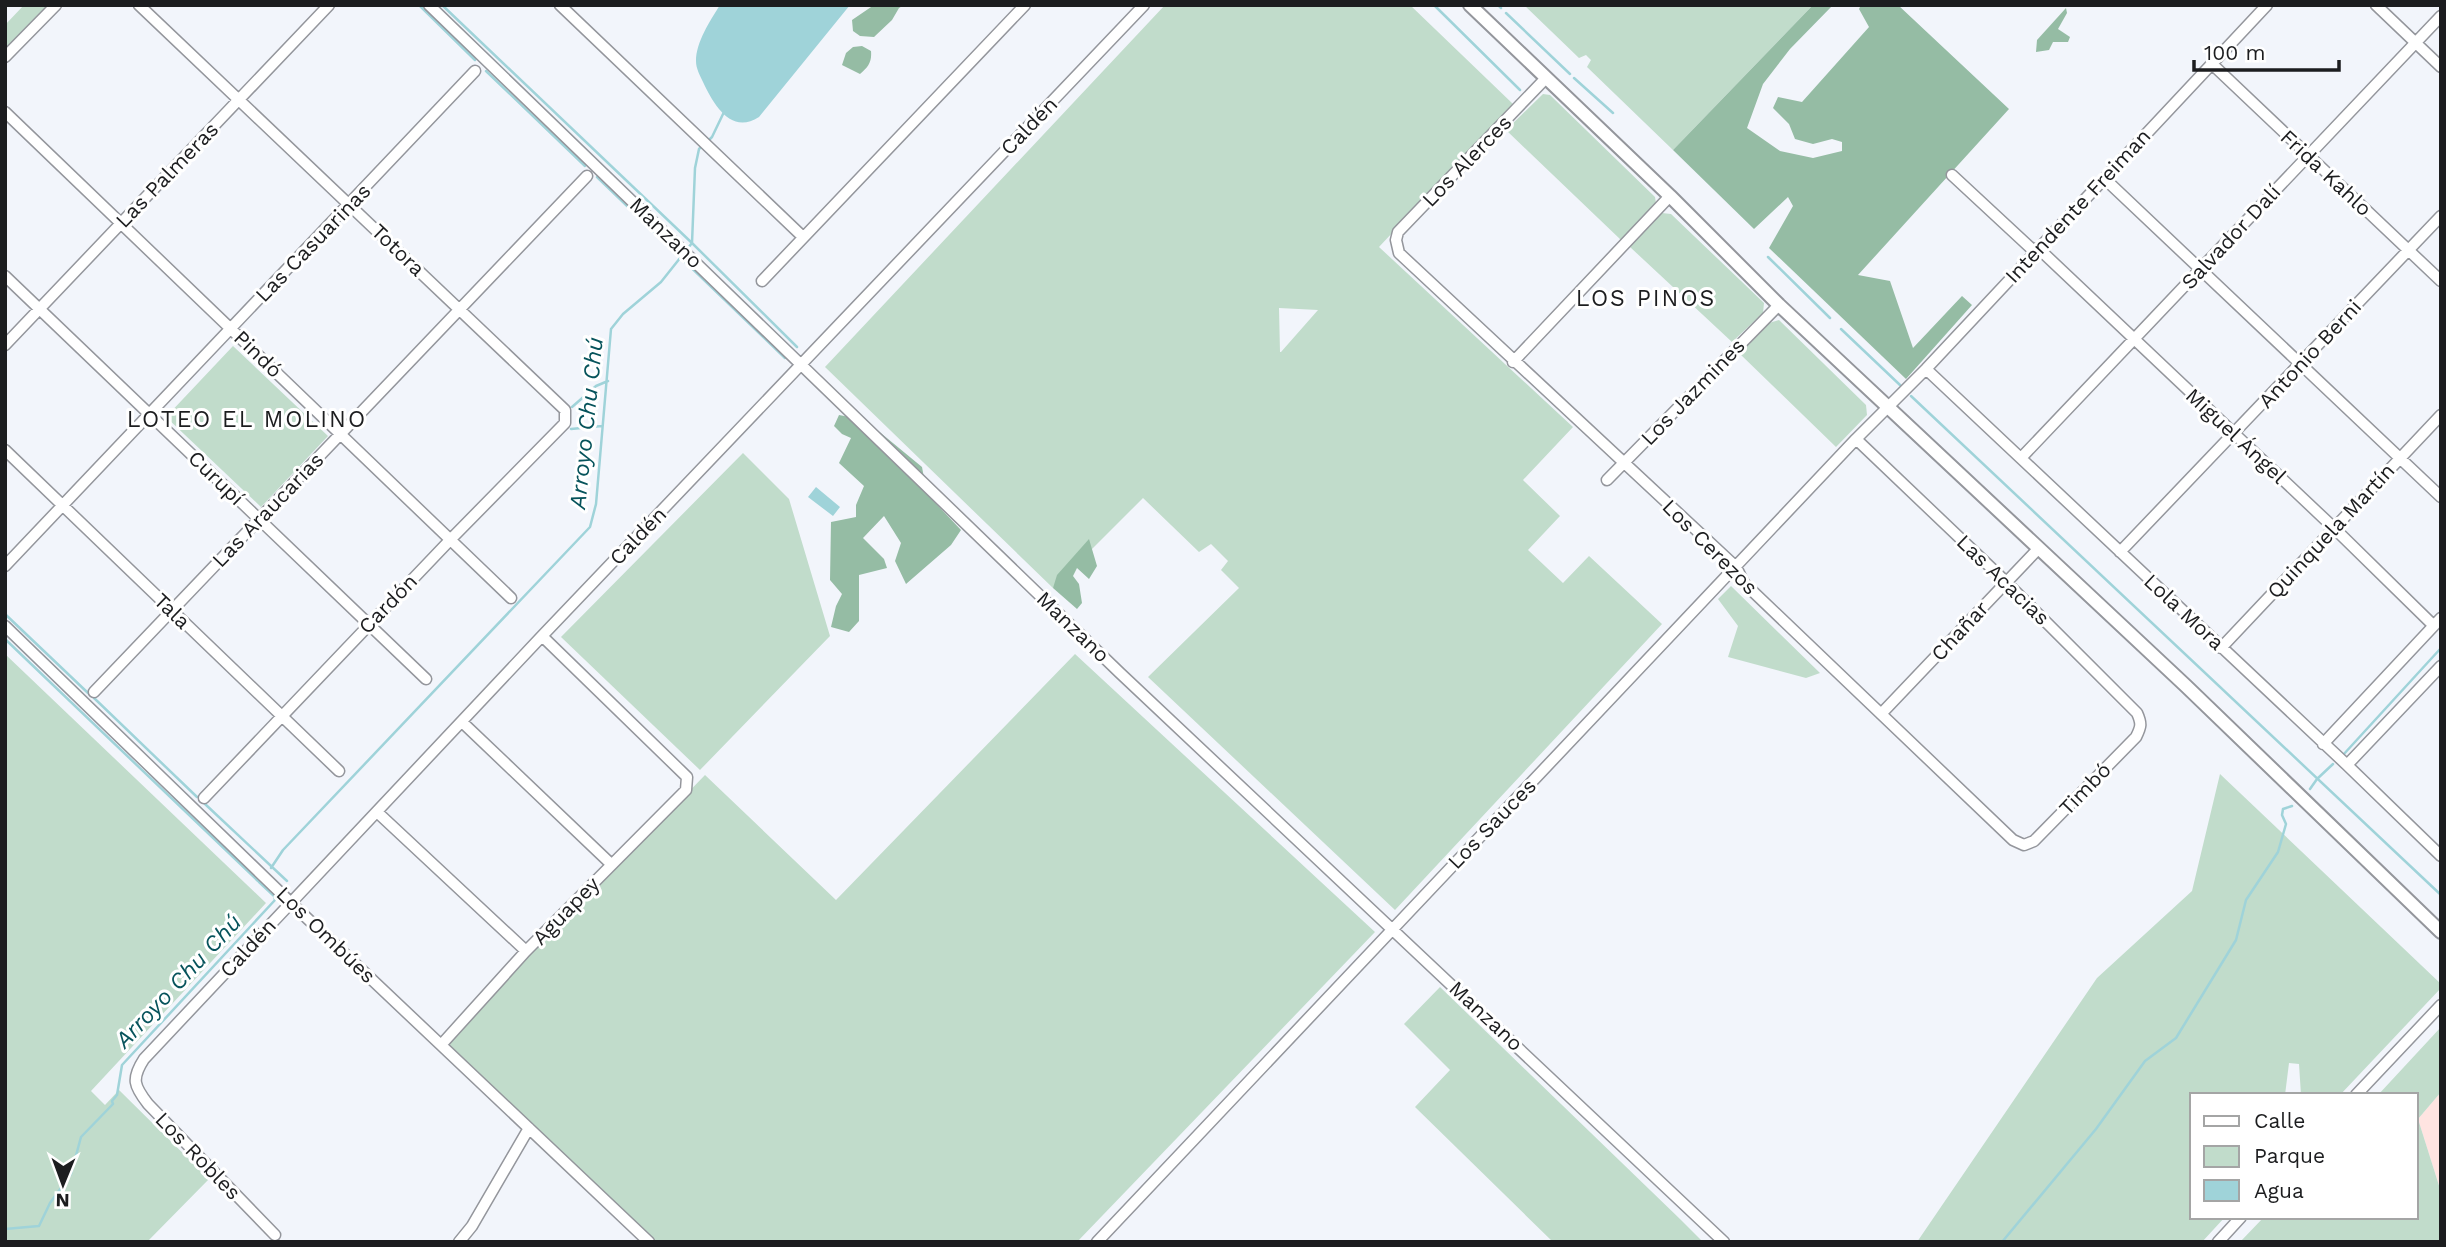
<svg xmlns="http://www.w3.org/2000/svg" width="2446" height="1247" font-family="'Work Sans',sans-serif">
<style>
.industrial{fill:#ffe4e1}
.green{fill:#c1dccb;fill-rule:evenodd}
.forest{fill:#95bca4}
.water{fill:#9fd3d9}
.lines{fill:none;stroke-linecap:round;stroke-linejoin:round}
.stream{stroke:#9fd3d9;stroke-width:2.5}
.minor-casing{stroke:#94969c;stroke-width:13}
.major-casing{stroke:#94969c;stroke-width:16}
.minor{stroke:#fff;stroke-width:10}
.major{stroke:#fff;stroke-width:12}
.labels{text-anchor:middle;stroke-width:6;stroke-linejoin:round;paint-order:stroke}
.street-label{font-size:21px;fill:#1c1d1f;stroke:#fff}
.neighbourhood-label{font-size:23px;letter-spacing:2px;fill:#1c1d1f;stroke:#fff}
.water-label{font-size:23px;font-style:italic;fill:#06535b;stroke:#fff}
</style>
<rect width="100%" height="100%" fill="#f2f5fb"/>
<path class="industrial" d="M2441,1092V1192L2418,1119Z"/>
<path class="green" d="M24,5H48L5,50V25Z
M1165,5H1410L1513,104L1379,247L1573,427L1523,480L1560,516L1528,550L1563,583L1589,556L1662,624L1395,910L1148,677L1239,588L1221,570L1228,561L1211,544L1199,552L1143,498L1053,588L825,367ZM1279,308L1318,310L1281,352H1280Z
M1524,5H1813L1673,150L1587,67L1591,60L1586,55L1579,58Z
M1543,94L1550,95L1655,197L1656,203L1621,240L1506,130Z
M1662,213L1671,214L1764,303L1763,313L1732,342L1630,247Z
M1779,320L1866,405L1867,415L1836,447L1740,354L1769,323Z
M233,346L328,436L261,507L166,417Z
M743,453L789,499L830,636L700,770L561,637Z
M1731,586L1820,673L1806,678L1728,657L1738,626L1718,599Z
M5,654L266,903L91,1091L105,1105L119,1090L209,1179L147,1242H5Z
M1075,654L1375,932L1077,1242H656L446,1042L705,775L836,900Z
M2220,774L2441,984V988L2340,1095H2301L2299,1064L2289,1063L2285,1095H2192V1217H2225L2202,1242H1917L2097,978L2192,891Z
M1440,987L1680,1219L1703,1242H1553L1415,1107L1450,1070L1404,1024Z
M2441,1027V1092L2418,1119L2441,1192V1242H2240L2264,1217H2416V1095H2378Z"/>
<path class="forest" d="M874,5H904L899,8L892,20L874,37L860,36L853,31L852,20Z
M1813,5H1833L1790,49L1763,84L1747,128L1780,151L1813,158L1842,151V142L1832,139L1813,144L1795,139L1789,124L1773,108L1778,97L1802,102L1869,27L1859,9L1861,5H1898L2009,109L1858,275L1890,281L1913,348L1962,296L1972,305L1906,379L1769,248L1793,206L1788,197L1754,229L1673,150Z
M2066,8L2067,13L2058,29L2070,37L2068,42H2053L2049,50L2036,52L2037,40Z
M862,46L871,51C872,62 868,67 860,74L842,65L846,53L853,47Z
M839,415L865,420L922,467L927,494L961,530L951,545L906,584L895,561L901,543L884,516L863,538L884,559L887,568L859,575V621L849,632L831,627L836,606L842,594L830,580L831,522L856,517V505L864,486L839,463L851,438L842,434L834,426Z
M1089,539L1097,566L1089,579L1077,568L1073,576L1079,584L1082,603L1077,609L1053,588L1057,575Z"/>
<path class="water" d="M720,5H850L759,117C731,135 714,105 703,82C700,75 696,69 696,61C696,42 710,21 720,5Z
M816,487L840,507L833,516L808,497Z"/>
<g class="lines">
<path class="stream" d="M419,5L475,60
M442,5L692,243L797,347
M1434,5L1520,90
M1498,5L1501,8
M1506,13L1570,74
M486,71L585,166
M1574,78L1613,113
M707,142L712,137L724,112
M597,177L785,358
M1768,257L1830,318
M1841,329L1900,385
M1911,396L2441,895
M572,407L596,386L608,381
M571,429L602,426
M5,614L88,693
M5,639L258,881
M94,698L197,797
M2343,755L2441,648
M2310,789L2317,779L2333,764
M205,804L287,881
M271,868L283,850L590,527L596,504L611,329L623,314L661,282L692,243L695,168L699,149L702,146
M5,1229L39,1226L50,1203L71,1174L81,1137L113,1104L112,1101L117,1095L122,1065L275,900L274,896L259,882L260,880
M2002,1242L2096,1129L2145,1061L2176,1038L2236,940L2246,900L2278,852L2286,824L2282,815L2283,809L2292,806"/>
<g class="minor-casing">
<path id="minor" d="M139,5L565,410V423L451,539L204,798
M429,5L1120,673L1724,1242
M560,5L803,237
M2376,5L2441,67
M5,57L56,5
M2212,64L2441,281
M1546,78L1398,232L1396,240L1399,253L1736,567L1744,583L2013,840L2024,845L2034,841L2136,737C2141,727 2142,724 2137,713L2006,582L1856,439
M5,112L511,598
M1952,175L2035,252
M2105,179L2441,497
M2038,248L2334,528L2433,625
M5,276L426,679
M762,281L1025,5
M5,345L329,5
M1513,362L1670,196
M1926,369L2347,765L2441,856
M5,450L339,771
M2021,458L2441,16
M1607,480L1779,305
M2120,552L2441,216
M5,566L475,71
M5,626L291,903L649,1242
M2221,648L2441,415
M94,692L587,176
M1881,714L2039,548
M462,722L611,864
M2323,744L2441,618
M2347,765L2441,666
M377,812L526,951
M441,1045L526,951L686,790L687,777L542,636
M2356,1095L2441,1005
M275,1235L148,1104C134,1086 131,1079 144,1059L542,636L1144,5
M459,1242L472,1226L529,1128
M1097,1242L1856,439L1926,369L2267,5
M2218,1242L2241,1217"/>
</g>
<g class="major-casing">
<path id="major" d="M1470,5L1670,196L1779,305L2186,686L2441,932"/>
</g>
<use href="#minor" class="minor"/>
<use href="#major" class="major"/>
</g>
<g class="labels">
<g class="street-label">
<text transform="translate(1029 126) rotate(-46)" y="7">Caldén</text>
<text transform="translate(1467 161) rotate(-46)" y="7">Los Alerces</text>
<text transform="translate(2326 173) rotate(43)" y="7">Frida Kahlo</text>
<text transform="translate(167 175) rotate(-46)" y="7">Las Palmeras</text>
<text transform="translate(2078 206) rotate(-47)" y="7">Intendente Freiman</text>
<text transform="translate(666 233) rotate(44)" y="7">Manzano</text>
<text transform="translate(2231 237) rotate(-47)" y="7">Salvador Dalí</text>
<text transform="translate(313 243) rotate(-46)" y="7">Las Casuarinas</text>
<text transform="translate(398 250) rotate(44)" y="7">Totora</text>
<text transform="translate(258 354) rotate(44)" y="7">Pindó</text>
<text transform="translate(2310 354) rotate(-47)" y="7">Antonio Berni</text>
<text transform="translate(1693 392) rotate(-46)" y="7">Los Jazmines</text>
<text transform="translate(2236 436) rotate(43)" y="7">Miguel Ángel</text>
<text transform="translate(216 478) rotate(44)" y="7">Curupí</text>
<text transform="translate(268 510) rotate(-46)" y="7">Las Araucarias</text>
<text transform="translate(2331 531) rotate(-47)" y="7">Quinquela Martín</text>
<text transform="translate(638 536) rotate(-46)" y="7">Caldén</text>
<text transform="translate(1710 547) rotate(45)" y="7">Los Cerezos</text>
<text transform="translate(2003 580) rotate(44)" y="7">Las Acacias</text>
<text transform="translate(388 604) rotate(-46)" y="7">Cardón</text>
<text transform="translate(172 611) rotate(44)" y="7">Tala</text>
<text transform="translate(2184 612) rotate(43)" y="7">Lola Mora</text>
<text transform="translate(1073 627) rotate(44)" y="7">Manzano</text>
<text transform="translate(1960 631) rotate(-47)" y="7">Chañar</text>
<text transform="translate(2085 789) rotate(-46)" y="7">Timbó</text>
<text transform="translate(1492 824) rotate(-46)" y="7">Los Sauces</text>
<text transform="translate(566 911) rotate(-46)" y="7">Aguapey</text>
<text transform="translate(326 935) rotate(44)" y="7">Los Ombúes</text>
<text transform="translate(248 948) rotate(-47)" y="7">Caldén</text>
<text transform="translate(1486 1016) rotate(43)" y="7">Manzano</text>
<text transform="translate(198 1156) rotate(46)" y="7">Los Robles</text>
</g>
<g class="neighbourhood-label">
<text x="1646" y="306">LOS PINOS</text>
<text x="247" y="427">LOTEO EL MOLINO</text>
</g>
<g class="water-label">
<text transform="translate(586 423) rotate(-84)" y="8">Arroyo Chu Chú</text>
<text transform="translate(178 981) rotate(-47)" y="8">Arroyo Chu Chú</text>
</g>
</g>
<rect width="2446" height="1247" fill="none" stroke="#1c1d1f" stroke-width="14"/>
<rect x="2190" y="1093" width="228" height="126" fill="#ffffff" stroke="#a4a5a5" stroke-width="2"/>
<rect x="2204" y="1116" width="35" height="10" fill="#ffffff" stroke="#a4a5a5" stroke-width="2"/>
<text x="2254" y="1128" font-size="21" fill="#1c1d1f">Calle</text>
<rect x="2204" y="1146" width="35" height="21" fill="#c1dccb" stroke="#a4a5a5" stroke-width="2"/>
<text x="2254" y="1163" font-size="21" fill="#1c1d1f">Parque</text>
<rect x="2204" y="1180" width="35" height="21" fill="#9fd3d9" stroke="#a4a5a5" stroke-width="2"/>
<text x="2254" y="1198" font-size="21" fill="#1c1d1f">Agua</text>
<g transform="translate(63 1184) rotate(181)" stroke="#ffffff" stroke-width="5" paint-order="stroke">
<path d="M0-5L12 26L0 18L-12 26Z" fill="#1c1d1f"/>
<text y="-10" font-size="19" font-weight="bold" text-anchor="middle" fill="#1c1d1f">N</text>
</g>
<path d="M2194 60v10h145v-10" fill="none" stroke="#1c1d1f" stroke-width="3.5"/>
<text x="2204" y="60" font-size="21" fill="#1c1d1f" stroke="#ffffff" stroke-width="5" paint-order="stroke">100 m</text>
</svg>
